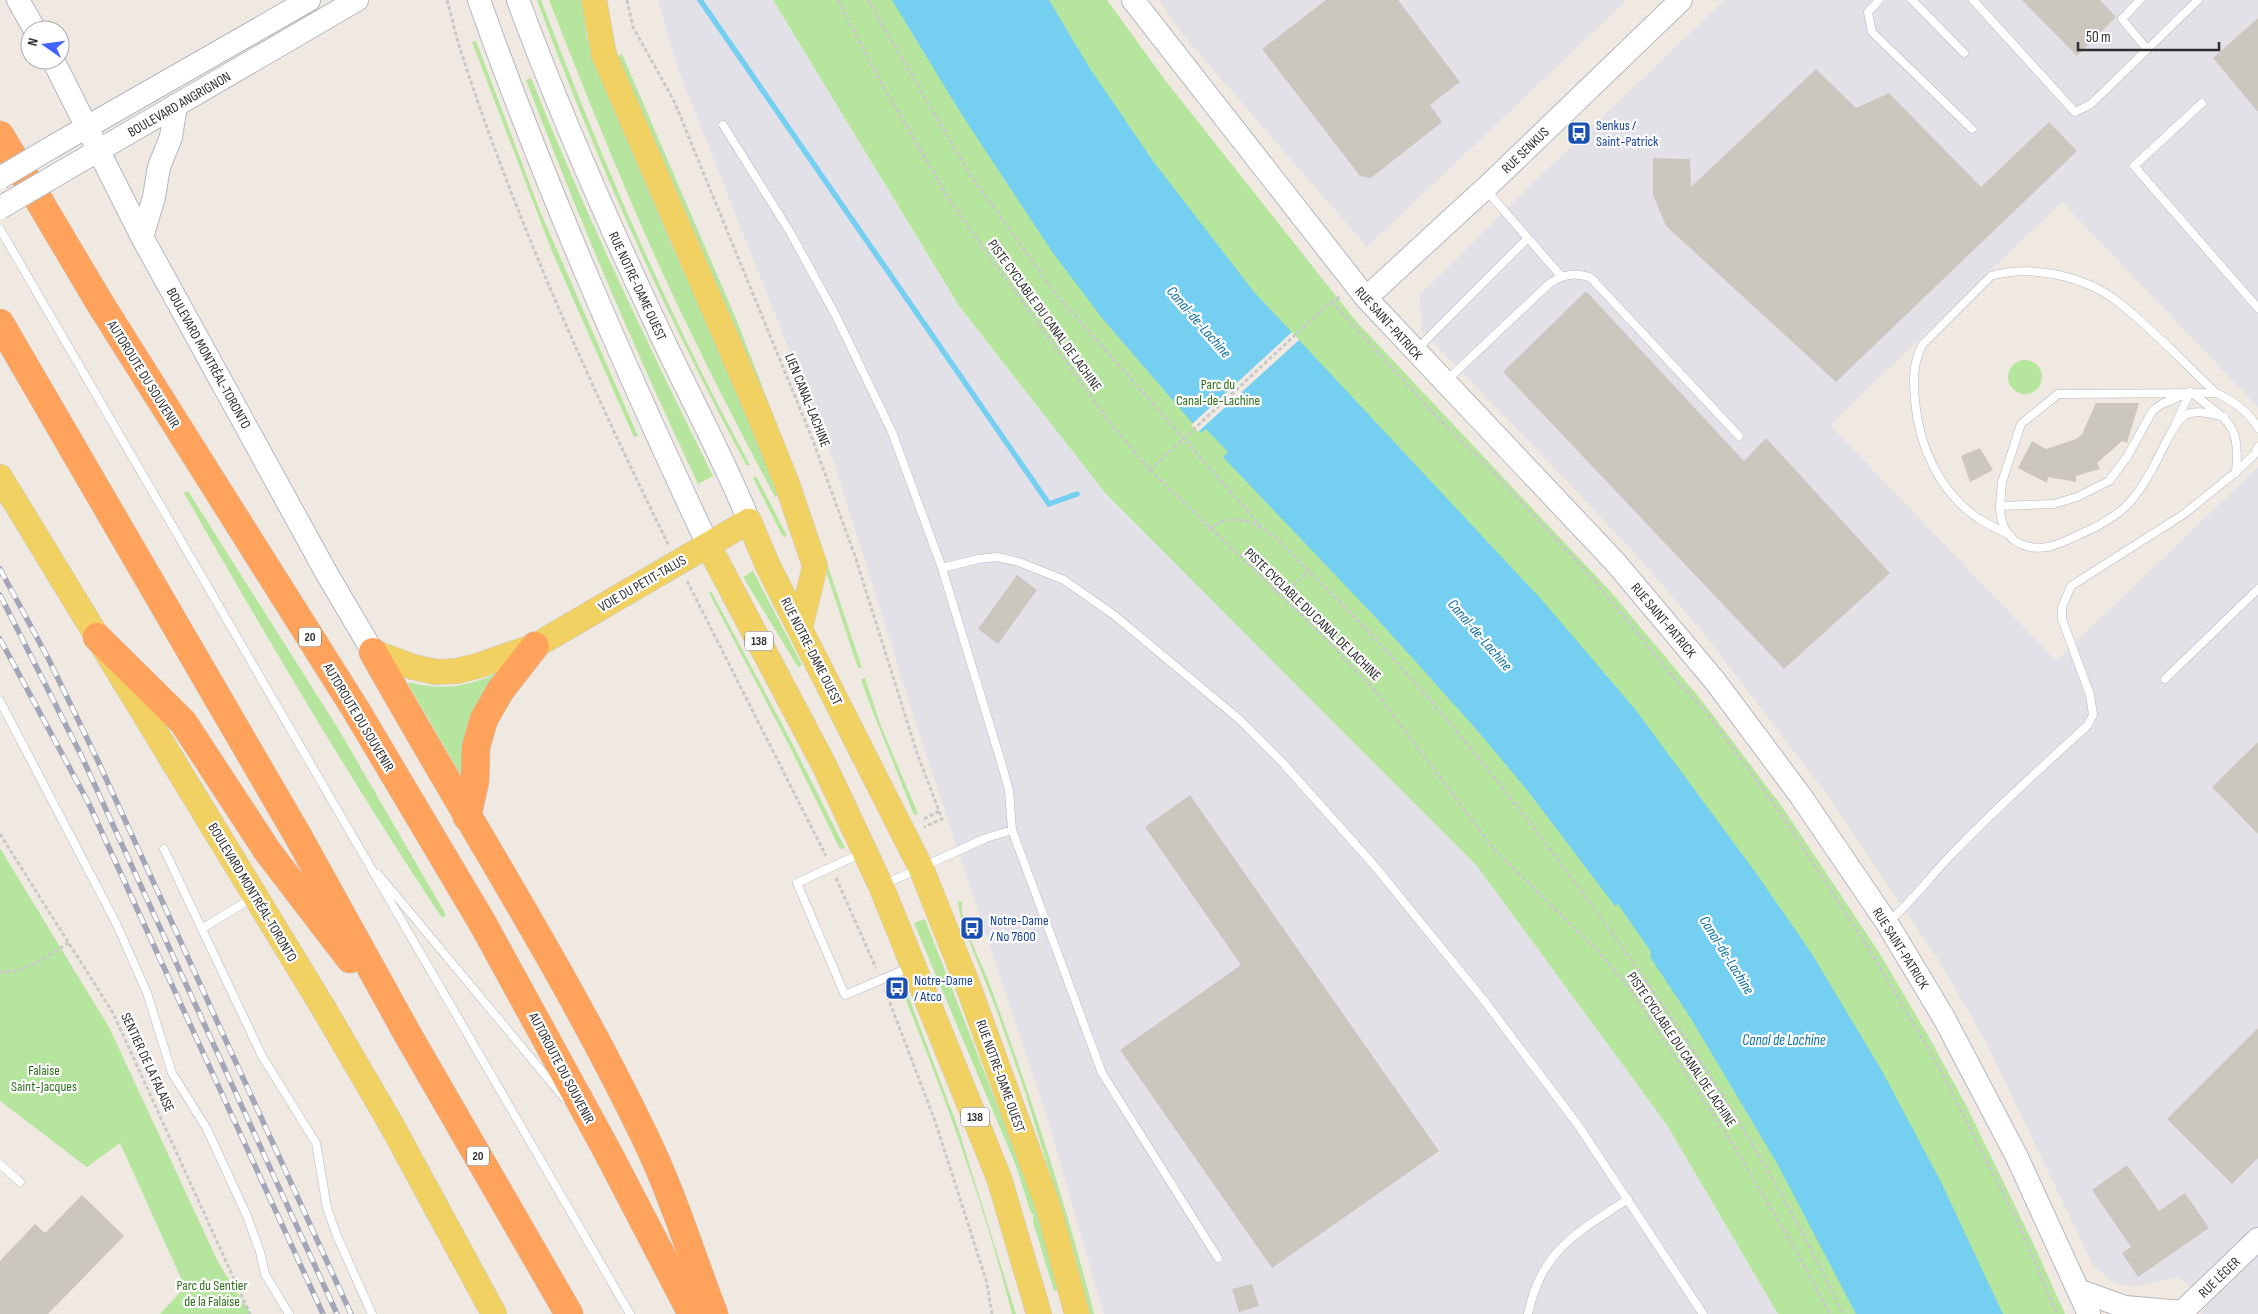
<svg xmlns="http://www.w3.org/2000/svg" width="2258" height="1314" font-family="'Sofia Sans Condensed',sans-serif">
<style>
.industrial{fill:#e3e1e8}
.green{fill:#b6e59e}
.water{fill:#75cff0}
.pier{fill:#efe9e1}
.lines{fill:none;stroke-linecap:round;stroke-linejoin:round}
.stream{stroke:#75cff0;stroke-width:5.5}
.building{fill:#cbc7bf}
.lane-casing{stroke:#b4b7c1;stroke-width:9}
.secondary-casing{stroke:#b4b7c1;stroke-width:24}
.primary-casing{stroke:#c9c9c9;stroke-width:26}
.highway-casing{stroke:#c9c9c9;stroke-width:29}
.path{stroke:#c9c9c9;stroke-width:3;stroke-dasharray:4 2.5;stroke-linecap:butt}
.lane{stroke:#fff;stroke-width:8}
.secondary{stroke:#fff;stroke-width:22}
.primary{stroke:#f2d163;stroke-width:25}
.highway{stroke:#ffa35c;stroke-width:28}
.rail-casing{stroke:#a3a6b8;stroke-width:5.5}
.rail{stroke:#fff;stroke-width:4;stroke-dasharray:11;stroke-linecap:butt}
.secondary-bridge-casing{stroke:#b4b7c1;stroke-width:24;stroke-linecap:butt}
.secondary-bridge{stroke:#fff;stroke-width:22}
.labels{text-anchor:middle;stroke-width:4.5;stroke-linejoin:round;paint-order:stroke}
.shield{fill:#fff;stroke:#6d6d6d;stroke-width:1}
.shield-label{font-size:12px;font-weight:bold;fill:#2e2e2e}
.street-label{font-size:14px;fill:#2e2e2e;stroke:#fff}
.transit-label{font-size:14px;fill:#164399;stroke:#fff;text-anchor:start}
.park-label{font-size:14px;fill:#2c6e1b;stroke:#fff}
.water-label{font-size:15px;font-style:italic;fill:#0d6fa3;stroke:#fff}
</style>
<rect width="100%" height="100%" fill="#efe9e1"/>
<path class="industrial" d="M658,0H773L959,307L1106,494L1477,866L1667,1125L1778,1314H1104L1047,1116L919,733L834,463L676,64Z
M1159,0H1627L1367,247L1184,36Z
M1725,0H2258V407L2062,202L1830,425L2056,661L2258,467V1314H2201L2210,1299L2177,1277L2132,1287L2115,1283L2093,1265L1985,1040L1938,959L1825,792L1706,636L1645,565L1570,484L1421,330L1420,295L1533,183Z"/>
<path class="green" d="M537,0H541C601,159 669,316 750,465L747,466C666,316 596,160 537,0Z
M549,0H582L587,39L605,89L684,274L687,273L779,495L775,497C723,399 672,299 629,197C601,132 575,66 549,0Z
M773,0H1107L1165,80L1355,320L1611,592L1702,701L1783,808L1880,954L1930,1039L1967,1107L2034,1245L2065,1314H1778L1667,1125L1477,866L1106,494L959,306Z
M476,41L540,211L638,436L634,437L551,249L472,42Z
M622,54L737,321L801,487L798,488L743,345L618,56Z
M531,78C585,214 648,345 713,476L698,484C635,351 578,217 526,80Z
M2008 377a17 17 0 1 1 34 0a17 17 0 1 1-34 0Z
M756,476L787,536L783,537L753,478Z
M188,491L339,730L446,915L442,918C350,779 266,637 184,493Z
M805,498L862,668H858L802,499Z
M753,571L802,665L798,667L743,577Z
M711,591L792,743L845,848L840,849L789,745L709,593Z
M496,673L498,676L462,777L408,684L409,682C438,691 469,687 496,673Z
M865,678L881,726L918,814L914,815L866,694L861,679Z
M0,848L110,1029L218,1262L251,1314H160L185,1287L120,1143L87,1167L0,1101Z
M958,901L962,902C959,921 981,961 988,980C1029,1090 1065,1200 1094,1314H1090L1073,1248L1025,1092L998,1014L961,920Z
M925,919L1029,1187L1059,1290L1054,1291L1033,1222L1034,1215L1031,1213L1016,1166L914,923Z
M905,987L958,1128L1016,1314H1012C984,1203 944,1094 901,988Z"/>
<path class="water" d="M892,0H1049L1089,67L1153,161L1254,292L1542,600L1635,709L1756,873L1812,954L1882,1071L1941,1182L2003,1314H1856L1778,1165L1690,1017L1650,957L1651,952L1618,904L1615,906L1527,790L1476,729L1380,622L1223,457L1228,452L1206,429L1201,433L1102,318L1053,253L962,115Z"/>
<path class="pier" d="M1292,332L1299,340L1198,432L1191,425Z"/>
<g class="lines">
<path class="stream" d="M700,0L1049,504L1077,494"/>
</g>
<path class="building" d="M1326,0H1398L1460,82L1430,105L1442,122L1371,178L1360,176L1262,49Z
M2022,0H2100L2116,17L2077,56Z
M2258,18V112L2213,58Z
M1816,69L1856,108L1889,93L1981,187L2049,122L2077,151L1836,382L1666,226L1653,195V158L1690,159L1691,187Z
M1586,291L1744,461L1766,438L1890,573L1784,669L1503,372Z
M2096,403H2139L2127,443L2122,441L2097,463L2100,469L2076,476V482L2048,477L2047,483L2018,468L2032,441L2046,449L2076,439L2082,434Z
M1980,448L1993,470L1970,482L1961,456Z
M1017,575L1037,590L998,644L978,629Z
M2258,742V834L2212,787Z
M1190,795L1439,1151L1272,1268L1120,1050L1241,965L1145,827Z
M2258,1028V1158L2232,1184L2167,1119Z
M2127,1165L2159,1211L2185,1193L2209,1228L2138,1277L2122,1253L2131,1247L2092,1190Z
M82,1195L124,1236L48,1314H0V1261L35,1224L45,1233Z
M1252,1284L1259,1306L1239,1312L1232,1289Z"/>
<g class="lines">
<g class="lane-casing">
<path id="lane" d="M1879,0L1868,12L1872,32L1972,129
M1912,0L1964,53
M1973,0L2075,112L2091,104L2198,0
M2140,0L2122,19L2147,49
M2202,103L2134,166L2258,308
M723,125L790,232L836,316L892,432L942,568L1001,762L1009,790L1012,830
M1487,191L1561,276
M0,229L630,1314
M1418,351L1426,340L1528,238
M1446,381L1550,283C1564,274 1576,272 1591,278L1739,436
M2191,392C2227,422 2241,421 2236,472
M2173,430L2190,392L2162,404L2153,410L2127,457L2109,481L2077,497L2054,504L2000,506C2000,522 2006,539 2023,545C2042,552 2057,545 2074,537C2122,517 2136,502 2159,456C2166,443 2172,427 2183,417C2193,408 2212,414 2224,417
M2000,506L2002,482L2021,424L2058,394L2216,393C2234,401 2248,411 2258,428
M2010,535C2000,530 1989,525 1979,519C1939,492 1919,446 1915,401C1913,380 1913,364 1922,345L1991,276C2031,264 2085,276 2118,302C2153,329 2184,363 2216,393
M942,568L978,559L997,557L1019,562L1064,580L1114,615L1239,719L1282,762L1373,864L1483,999L1578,1125L1703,1314
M2165,679L2258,589
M0,701L116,923L147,993L172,1073L207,1129L247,1216L260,1252L265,1274L289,1314
M164,849L262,1056L316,1143L327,1208L337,1236L372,1314
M862,853L797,883L845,995L911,967
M378,874L565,1099
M883,885L986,838L1012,830L1102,1073L1218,1258
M1888,922C1913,901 1931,875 1954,852C1996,808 2042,767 2087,726L2093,715L2090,695L2062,619V607L2071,586L2184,514L2236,472L2254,455L2258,447
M203,928L252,898
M0,1164L20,1182
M1528,1314C1541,1250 1577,1233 1628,1199"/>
</g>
<g class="secondary-casing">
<path id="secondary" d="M18,0L35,30
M479,0C545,186 624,366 708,545
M518,0C560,114 609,225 661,335C690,397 723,457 749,521
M1133,0L1366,298L1616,563L1715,681L1800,795L1887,923L1944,1018L2016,1155L2089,1314
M53,60L142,237L327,574L373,652
M52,147L309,0
M65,170L357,0
M142,237L154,197L159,167L171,137L176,105
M1366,298L1493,181L1681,0
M2078,1290L2125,1307L2182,1312
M2180,1314L2258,1239"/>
</g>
<g class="primary-casing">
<path id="primary" d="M594,0L604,55L759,414L786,481L815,566L800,628
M0,477L324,1009L391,1124L494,1314
M708,545L824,765L881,886L999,1178L1039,1314
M373,652L413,667L436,672L457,671L477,666L535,646L749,521L767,564L921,868L967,983L1049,1209L1077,1314"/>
</g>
<g class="highway-casing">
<path id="highway" d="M0,135L101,305L356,710L483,924L605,1147L692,1314
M0,323L298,836L408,1035L569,1314
M97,637L183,722L268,852L350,959
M373,652C463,813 564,969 644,1135C672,1192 691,1255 714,1314
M467,817L475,781L476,747L484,719L500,691L535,646"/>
</g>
<path class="path" d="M447,0C452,18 456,37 462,55C517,223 591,387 668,544
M627,0L633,27L674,101L812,438L855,556L917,753L942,819L924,827
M838,0L879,79L952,204L1111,424L1150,470L1316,629L1372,687L1494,849L1602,955L1628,986L1730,1140L1797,1252L1830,1314
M868,0L971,176L1056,294L1261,526
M1332,302L1433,413L1495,474L1591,577L1675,679L1706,712L1777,808L1871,952L1939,1067L2017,1220L2057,1314
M1150,470L1335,298H1341
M1209,529C1231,511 1254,522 1274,536C1314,577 1355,616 1393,658C1473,747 1547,842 1617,940C1702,1058 1781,1182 1843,1314
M687,581L826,856
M1274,590L1292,586L1309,572
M924,819L939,811
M0,834L113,1013L250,1314
M836,878L876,968
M0,972C24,974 50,954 70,942
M885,990L935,1121L987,1283L992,1314"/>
<use href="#lane" class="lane"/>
<use href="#secondary" class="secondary"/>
<use href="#primary" class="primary"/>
<use href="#highway" class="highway"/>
<g class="rail-casing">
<path id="rail" d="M0,569L49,660L98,761L351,1314
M0,595L81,755L337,1314
M0,639L88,802L323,1314"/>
</g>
<use href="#rail" class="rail"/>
<g class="secondary-bridge-casing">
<path id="secondary-bridge" d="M0,178L52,147
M0,208L65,170"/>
</g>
<use href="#secondary-bridge" class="secondary-bridge"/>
</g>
<defs>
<g id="bus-square" transform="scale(1.25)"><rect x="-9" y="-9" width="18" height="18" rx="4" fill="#1a4fb4" stroke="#fff"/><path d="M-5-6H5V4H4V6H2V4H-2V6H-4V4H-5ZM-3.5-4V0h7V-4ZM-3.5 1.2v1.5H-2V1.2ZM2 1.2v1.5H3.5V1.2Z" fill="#fff"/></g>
</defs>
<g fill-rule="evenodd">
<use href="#bus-square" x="1579" y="133"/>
<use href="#bus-square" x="972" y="928"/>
<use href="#bus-square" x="897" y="988"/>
</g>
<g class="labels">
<g class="shield">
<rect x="299" y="627.5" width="22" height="19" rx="4"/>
<rect x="745" y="631.5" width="28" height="19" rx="4"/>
<rect x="961" y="1107.5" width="28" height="19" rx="4"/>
<rect x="467" y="1146.5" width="22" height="19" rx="4"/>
</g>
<g class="shield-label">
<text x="310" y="641">20</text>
<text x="759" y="645">138</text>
<text x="975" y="1121">138</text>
<text x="478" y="1160">20</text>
</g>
<g class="street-label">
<text transform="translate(179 104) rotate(-30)" y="5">BOULEVARD ANGRIGNON</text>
<text transform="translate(1525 150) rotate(-44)" y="5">RUE SENKUS</text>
<text transform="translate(638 286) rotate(65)" y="5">RUE NOTRE-DAME OUEST</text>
<text transform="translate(1045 315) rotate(54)" y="5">PISTE CYCLABLE DU CANAL DE LACHINE</text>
<text transform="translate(1389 323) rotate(48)" y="5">RUE SAINT-PATRICK</text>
<text transform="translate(209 358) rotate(61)" y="5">BOULEVARD MONTRÉAL-TORONTO</text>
<text transform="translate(144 374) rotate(58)" y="5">AUTOROUTE DU SOUVENIR</text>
<text transform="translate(808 400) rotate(68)" y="5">LIEN CANAL-LACHINE</text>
<text transform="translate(642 583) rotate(-30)" y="5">VOIE DU PETIT-TALUS</text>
<text transform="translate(1313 614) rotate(44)" y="5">PISTE CYCLABLE DU CANAL DE LACHINE</text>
<text transform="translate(1664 620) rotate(50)" y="5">RUE SAINT-PATRICK</text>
<text transform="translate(812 651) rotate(63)" y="5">RUE NOTRE-DAME OUEST</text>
<text transform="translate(359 717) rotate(59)" y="5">AUTOROUTE DU SOUVENIR</text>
<text transform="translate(253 892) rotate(59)" y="5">BOULEVARD MONTRÉAL-TORONTO</text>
<text transform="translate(1901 948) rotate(58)" y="5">RUE SAINT-PATRICK</text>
<text transform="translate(1682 1049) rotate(56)" y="5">PISTE CYCLABLE DU CANAL DE LACHINE</text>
<text transform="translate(148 1062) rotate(65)" y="5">SENTIER DE LA FALAISE</text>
<text transform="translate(562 1068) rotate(62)" y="5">AUTOROUTE DU SOUVENIR</text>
<text transform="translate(1001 1076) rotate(70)" y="5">RUE NOTRE-DAME OUEST</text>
<text transform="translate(2219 1277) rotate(-44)" y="5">RUE LÉGER</text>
</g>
<g class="transit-label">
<text x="1596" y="130">Senkus /<tspan x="1596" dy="16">Saint-Patrick</tspan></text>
<text x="990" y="925">Notre-Dame<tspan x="990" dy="16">/ No 7600</tspan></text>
<text x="914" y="985">Notre-Dame<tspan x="914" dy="16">/ Atco</tspan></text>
</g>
<g class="park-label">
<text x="1218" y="389">Parc du<tspan x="1218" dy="16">Canal-de-Lachine</tspan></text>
<text x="44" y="1075">Falaise<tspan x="44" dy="16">Saint-Jacques</tspan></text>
<text x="212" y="1290">Parc du Sentier<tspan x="212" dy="16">de la Falaise</tspan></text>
</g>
<g class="water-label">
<text transform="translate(1199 322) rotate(49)" y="5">Canal-de-Lachine</text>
<text transform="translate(1480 635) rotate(49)" y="5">Canal-de-Lachine</text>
<text transform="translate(1727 955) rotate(58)" y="5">Canal-de-Lachine</text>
<text x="1784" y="1045">Canal de Lachine</text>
</g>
</g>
<g transform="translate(45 45) rotate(284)"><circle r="24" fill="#ffffff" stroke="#ababab"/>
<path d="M0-4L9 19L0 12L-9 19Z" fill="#4264fb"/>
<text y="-8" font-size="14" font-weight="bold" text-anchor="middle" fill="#2e2e2e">N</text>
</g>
<path d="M2078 42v8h141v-8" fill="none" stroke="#2e2e2e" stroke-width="2.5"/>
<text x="2086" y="42" font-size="15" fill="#2e2e2e" stroke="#ffffff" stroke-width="4" paint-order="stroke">50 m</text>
</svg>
